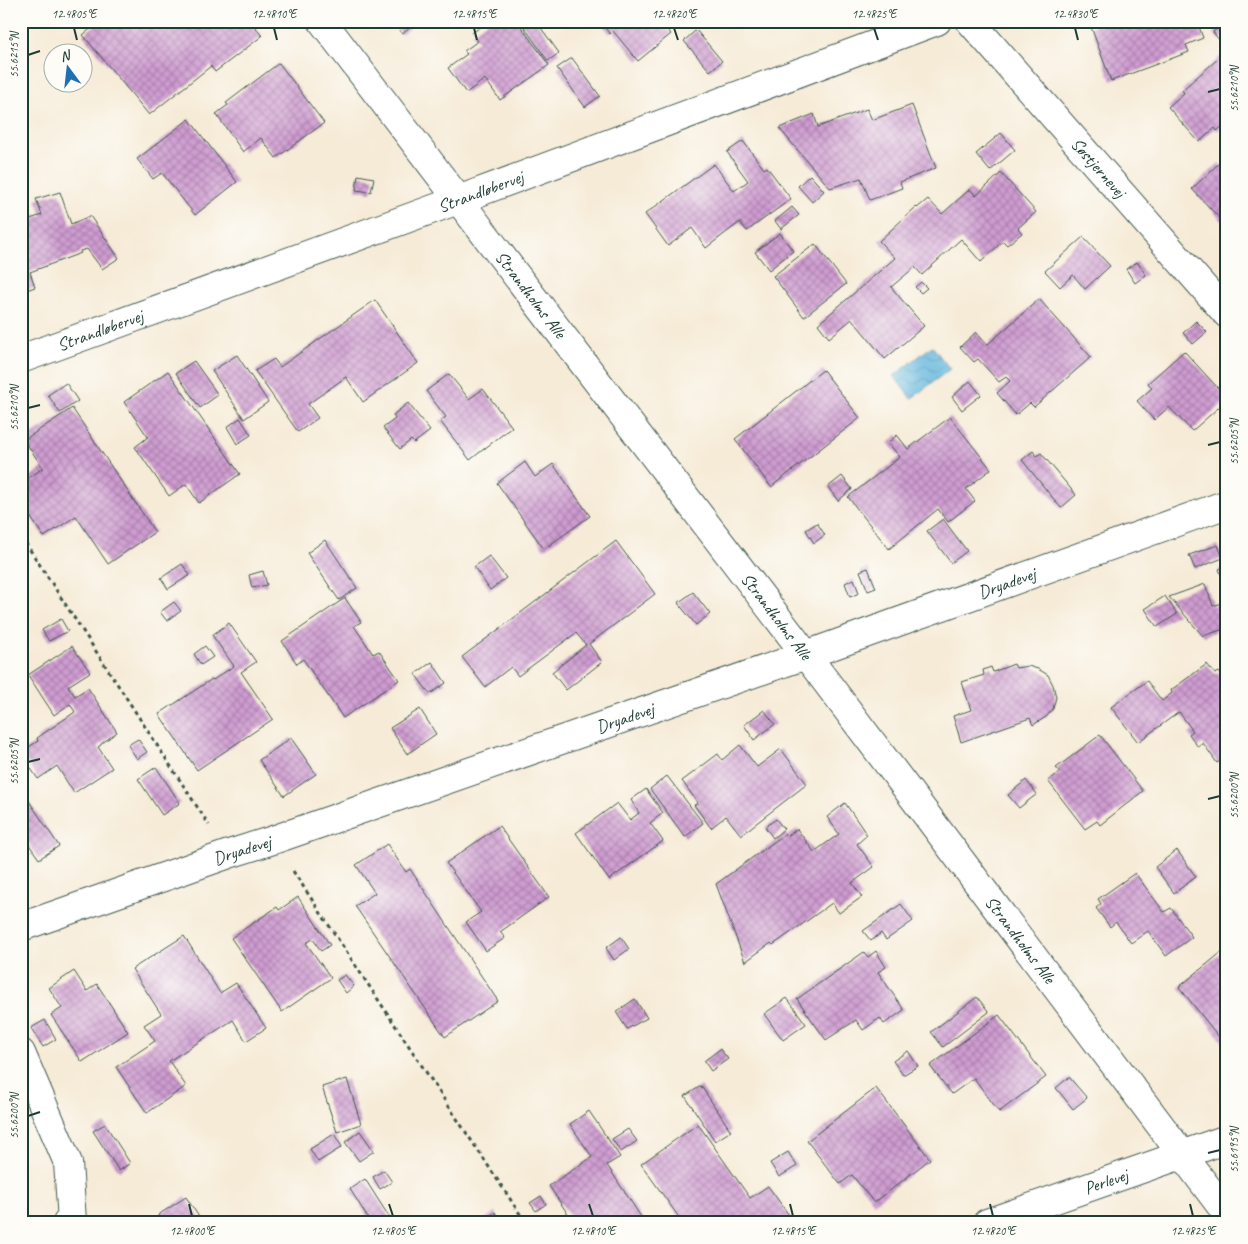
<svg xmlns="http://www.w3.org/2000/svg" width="1248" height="1244" font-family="Caveat,sans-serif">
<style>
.water{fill:url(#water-waves);stroke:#427a8a}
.building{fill:url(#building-cross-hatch)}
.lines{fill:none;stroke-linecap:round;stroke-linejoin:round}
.street-casing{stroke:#3f574c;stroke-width:30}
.path{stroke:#3f574c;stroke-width:3;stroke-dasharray:4 4;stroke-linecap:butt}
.street{stroke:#fff;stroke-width:28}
.ticks{fill:none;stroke:#1f3d34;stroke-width:2}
.labels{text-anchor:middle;stroke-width:4;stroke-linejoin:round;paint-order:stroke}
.street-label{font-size:18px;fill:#1f3d34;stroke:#fdfcf7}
.neatline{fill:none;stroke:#1f3d34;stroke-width:2}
.ticks-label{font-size:12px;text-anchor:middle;fill:#1f3d34}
</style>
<defs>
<pattern id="water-waves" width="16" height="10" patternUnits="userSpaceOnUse" patternTransform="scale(1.25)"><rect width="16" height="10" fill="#64b7df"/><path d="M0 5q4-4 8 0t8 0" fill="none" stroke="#5296b6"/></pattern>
<pattern id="building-cross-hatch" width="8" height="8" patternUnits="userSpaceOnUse" patternTransform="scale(1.25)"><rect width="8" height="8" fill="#cf9cd1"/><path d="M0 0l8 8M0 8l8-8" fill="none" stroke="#a780aa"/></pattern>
</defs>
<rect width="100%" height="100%" fill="#fdfcf7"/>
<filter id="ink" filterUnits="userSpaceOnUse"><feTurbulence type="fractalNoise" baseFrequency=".02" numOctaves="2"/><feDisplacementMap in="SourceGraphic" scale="10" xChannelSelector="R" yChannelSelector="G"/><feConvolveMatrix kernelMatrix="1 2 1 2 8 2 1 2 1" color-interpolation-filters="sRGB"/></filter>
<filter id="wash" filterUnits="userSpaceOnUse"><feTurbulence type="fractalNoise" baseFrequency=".0096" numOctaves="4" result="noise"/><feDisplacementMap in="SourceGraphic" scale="20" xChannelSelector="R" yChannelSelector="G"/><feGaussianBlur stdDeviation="1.12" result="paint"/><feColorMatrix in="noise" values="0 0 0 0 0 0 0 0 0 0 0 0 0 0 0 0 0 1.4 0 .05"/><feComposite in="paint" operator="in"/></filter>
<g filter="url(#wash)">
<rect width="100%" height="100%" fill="#f6ebd7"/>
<path class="water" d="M932,346L950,369L911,399L894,376Z"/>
<g id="blocks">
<path class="building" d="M100,21H103L106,25L111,21H184L188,26L194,21H251L262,36L215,72L211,66L149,115L83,35Z
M392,21H419L402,34Z
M489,21H517L549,65L500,100L485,79L466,93L448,68L467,54L464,51L478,41L472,33Z
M520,21H536L559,53L548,61Z
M599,21H660L671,34L638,61L613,31L610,34Z
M1106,21H1197L1203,38L1186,45L1189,52L1111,81L1091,27Z
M1221,26L1227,34L1219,40L1213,32Z
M696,30L722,61L710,71L684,41Z
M1227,51V122L1217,131L1215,128L1199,142L1168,107L1184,93L1182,90Z
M572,58L600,96L585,107L557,68Z
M279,63L324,123L276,158L261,138L243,152L216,114L228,105L226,103Z
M912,105L936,168L900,182L902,188L870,200L861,178L830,188L779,128L814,114L818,127L867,109L872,120Z
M189,119L237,182L195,215L162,173L153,179L137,159Z
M1001,133L1015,150L990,171L976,154Z
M743,141L764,169L767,167L791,199L747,231L740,222L706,248L692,228L668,246L645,214L714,164L734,191L748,181L727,152Z
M1219,163L1227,171V226L1192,189Z
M1001,173L1036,212L1018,228L1022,233L1007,245L1003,241L981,262L961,239L922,275L915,267L891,287L924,326L885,359L852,319L829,338L818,324L895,258L879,241L916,207L917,208L928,199L942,214L970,189L976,196Z
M358,175L374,178L371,192L356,190Z
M810,175L824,191L812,202L798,186Z
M60,192L71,224L90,216L119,258L102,269L87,249L80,251L81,253L30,272L35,287L21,292V222L42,215L36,199Z
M792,207L799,215L781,229L775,221Z
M780,233L793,251L769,270L755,252Z
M1083,237L1110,266L1085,289L1073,275L1060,287L1045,271Z
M815,244L846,284L804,317L773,276Z
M1137,262L1146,275L1135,283L1126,269Z
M921,282L927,288L921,293L915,287Z
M1039,299L1091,357L1034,407L1030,403L1016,415L997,393L1010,381L1006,377L999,382L978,359L974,362L960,347L976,332L987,345Z
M375,300L418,363L363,402L346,377L308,404L318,418L298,432L255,371L274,359L280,367Z
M1196,321L1207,332L1193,344L1183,333Z
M1184,351L1227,398V400L1192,431L1169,407L1154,420L1137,401L1152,388L1148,383Z
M237,355L268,402L244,419L212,371Z
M194,361L218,395L200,408L176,373Z
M823,370L860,418L771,487L735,439Z
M168,371L240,474L199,503L186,484L169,496L135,447L148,437L124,402Z
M449,374L469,399L483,389L512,427L470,460L440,421L446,417L426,391Z
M970,381L981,395L962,410L952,397Z
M66,383L78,401L60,413L48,395Z
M408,403L430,431L414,443L411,440L400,449L383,428L395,419L393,415Z
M72,408L155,532L108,564L76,516L44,537L21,503V483L43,468L24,440Z
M950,417L991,469L966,489L975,501L948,522L938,509L889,549L848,497L900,457L888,443L897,435L908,449Z
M240,418L251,435L237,444L227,427Z
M1033,451L1037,456L1041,453L1076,495L1061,508L1022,460Z
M525,462L535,477L553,464L590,516L544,549L497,483Z
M842,476L852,489L838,501L828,487Z
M943,519L967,551L951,563L927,531Z
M817,523L825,535L814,543L806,530Z
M325,540L357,588L339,600L307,553Z
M616,541L655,594L589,644L602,662L566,690L552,672L586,645L576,633L518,676L511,667L485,687L462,657Z
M1218,545L1223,558L1195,569L1189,555Z
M489,556L506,578L490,590L474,567Z
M182,564L190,575L168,589L161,578Z
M1227,566V590L1219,569Z
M868,568L876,588L868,591L860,571Z
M263,571L267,585L252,588L249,575Z
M854,579L859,593L850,597L845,583Z
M1205,584L1213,606L1227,601V628L1203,636L1169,597Z
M693,592L710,614L696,625L678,603Z
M1165,596L1177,614L1157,627L1145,609Z
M345,598L361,622L354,626L373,654L379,651L399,680L343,718L303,659L297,664L282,641Z
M174,602L181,611L167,621L160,612Z
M61,619L68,631L49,641L42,630Z
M229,623L256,662L241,672L273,719L197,770L159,714L212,679L213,680L234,666L212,635Z
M72,646L90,672L68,686L75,696L88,688L117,732L101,744V745L98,747L112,768L74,793L57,766L38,779L21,754V752L38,741L37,738L75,712L70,704L54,715L28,675Z
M205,646L213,657L201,665L194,654Z
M432,662L446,683L430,694L415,674Z
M1014,664L1016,668L1028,666L1038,669L1048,675L1053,685L1056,697L1053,709L1046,717L1033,725L1030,718L961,742L953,716L971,710L962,682L984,675L983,670L991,667L993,672Z
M1207,664L1215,674L1219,672L1227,683V756L1217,763L1203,743L1198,747L1189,734L1193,731L1179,712L1138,742L1111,707L1147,681L1162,701L1172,693L1171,690Z
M420,709L436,734L407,754L390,728Z
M764,710L775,724L754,740L744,725Z
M1100,735L1143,791L1100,825L1097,821L1085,829L1048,781L1060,772L1056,768Z
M291,738L316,774L284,796L259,760Z
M138,739L147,752L137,759L128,745Z
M740,745L757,767L781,749L807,784L741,835L726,816L711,828L694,805L698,803L682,781L718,754L722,760Z
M156,767L180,803L162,815L138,779Z
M667,776L703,823L685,837L650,789Z
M1026,780L1037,794L1019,808L1008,795Z
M21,789L59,846L39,859L23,836L21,837V834L27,830L21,822Z
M646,789L663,813L650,823L663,841L609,880L576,833L617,803L630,820L639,813L631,800Z
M845,803L867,835L857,844L874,867L852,883L862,897L839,913L832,903L773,945L771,943L745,962L716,884L785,834L787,836L797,829L814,852L839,834L827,817Z
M776,819L784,829L773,838L765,827Z
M499,826L549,897L500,932L505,938L486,951L466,922L481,912L446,863Z
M387,844L406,872L410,869L498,1001L445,1037L355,906L375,893L356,865Z
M1177,850L1196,877L1174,893L1155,867Z
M1135,873L1164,912L1171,908L1192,937L1166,956L1148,931L1131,943L1116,922L1110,927L1096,908L1101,904L1098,899Z
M298,897L330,945L321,951L313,939L306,943L331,978L282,1012L231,938L277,907L279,910Z
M901,904L913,921L886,940L881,933L871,941L863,931Z
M184,936L220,993L236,983L266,1028L246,1041L233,1020L169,1061L186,1086L147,1113L116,1067L155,1041L144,1025L161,1014L132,969Z
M621,937L629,949L614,960L606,948Z
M876,951L886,967L878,972L904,1010L884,1024L880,1018L863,1030L856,1020L826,1040L797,999L864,952L868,957Z
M1223,951L1227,956V1047L1179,987Z
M74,971L87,991L97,984L128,1032L82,1062L51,1015L62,1008L49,988Z
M345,975L354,986L346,993L337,980Z
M977,997L989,1012L943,1047L931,1032Z
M787,998L806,1024L783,1040L764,1014Z
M635,999L647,1018L627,1029L616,1012Z
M999,1015L1046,1077L999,1112L974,1078L952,1094L930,1066Z
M45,1020L56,1039L43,1047L31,1028Z
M720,1049L728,1059L711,1071L704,1061Z
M908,1051L918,1066L903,1075L893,1061Z
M1069,1077L1087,1098L1073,1109L1056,1088Z
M347,1079L361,1124L337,1132L322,1087Z
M701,1086L731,1131L715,1141L685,1096Z
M876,1088L930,1159L874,1203L852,1175L840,1184L807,1141Z
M589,1111L620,1157L607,1165L645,1223H574L549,1186L592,1157L570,1124Z
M105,1124L130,1163L119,1171L93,1131Z
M698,1124L750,1198L768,1186L791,1218L785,1223H683L641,1164Z
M628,1129L637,1141L621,1152L612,1139Z
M360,1131L374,1151L359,1161L345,1142Z
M334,1134L342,1147L318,1162L310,1149Z
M788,1152L797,1166L779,1177L770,1163Z
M384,1170L392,1182L380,1189L373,1177Z
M365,1179L393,1223H371L350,1189Z
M541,1196L546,1204L536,1211L530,1203Z
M186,1197L201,1220L197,1223H162L158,1215Z
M495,1212L501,1223H480Z"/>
</g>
</g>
<g filter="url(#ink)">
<use href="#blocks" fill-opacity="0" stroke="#3f574c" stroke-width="1"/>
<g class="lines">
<g class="street-casing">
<g id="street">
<path id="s1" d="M322,21L806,655L1227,1214"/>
<path id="s2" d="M970,21L1227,314"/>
<path id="s3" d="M21,359L458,200L937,21"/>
<path id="s4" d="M21,927L229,854L273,840L806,655L1227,504"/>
<path d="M21,1053L68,1163L72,1221L67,1223"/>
<path id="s5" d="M987,1223L1227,1139"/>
</g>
</g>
<path class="path" d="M21,536L209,825
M293,871L526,1223"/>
<use href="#street" class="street"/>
</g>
</g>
<path class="ticks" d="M74,28L77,40M274,28L277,40M474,28L477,40M674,28L678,40M874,28L878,40M1075,28L1078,40M28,55L40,51M1208,92L1220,89M28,408L40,405M1208,445L1220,442M28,762L40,759M1208,799L1220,796M28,1116L40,1112M1208,1153L1220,1150M189,1204L192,1216M389,1204L393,1216M589,1204L593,1216M790,1204L793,1216M990,1204L993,1216M1190,1204L1193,1216"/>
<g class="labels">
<g class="street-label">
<text dy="6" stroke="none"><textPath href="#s2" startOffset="195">Søstjernevej</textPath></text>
<text dy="6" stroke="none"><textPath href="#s3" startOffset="489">Strandløbervej</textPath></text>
<text dy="6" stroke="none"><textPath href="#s1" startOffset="344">Strandholms Alle</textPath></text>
<text dy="6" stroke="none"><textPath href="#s3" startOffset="84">Strandløbervej</textPath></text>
<text dy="6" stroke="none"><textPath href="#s4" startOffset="1044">Dryadevej</textPath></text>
<text dy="6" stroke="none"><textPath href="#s1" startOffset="749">Strandholms Alle</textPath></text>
<text dy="6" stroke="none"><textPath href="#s4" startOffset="639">Dryadevej</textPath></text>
<text dy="6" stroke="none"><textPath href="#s4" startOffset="234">Dryadevej</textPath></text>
<text dy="6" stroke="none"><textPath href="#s1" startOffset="1154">Strandholms Alle</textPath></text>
<text dy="6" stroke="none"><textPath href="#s5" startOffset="126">Perlevej</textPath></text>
</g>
</g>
<rect width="1248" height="1244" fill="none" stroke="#fdfcf7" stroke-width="55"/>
<g transform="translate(68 68) rotate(345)"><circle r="24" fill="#fdfcf7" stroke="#a4b0a9"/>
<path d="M0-4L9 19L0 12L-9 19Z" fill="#1f6fb2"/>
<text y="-8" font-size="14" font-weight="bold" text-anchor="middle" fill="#1f3d34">N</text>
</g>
<rect x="28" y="28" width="1192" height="1188" class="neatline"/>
<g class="ticks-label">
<text x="74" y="18">12.4805°E</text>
<text x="274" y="18">12.4810°E</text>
<text x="474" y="18">12.4815°E</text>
<text x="674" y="18">12.4820°E</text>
<text x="874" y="18">12.4825°E</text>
<text x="1075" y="18">12.4830°E</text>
<text transform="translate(14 55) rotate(-90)" y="4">55.6215°N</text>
<text transform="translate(1234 89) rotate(-90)" y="4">55.6210°N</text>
<text transform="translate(14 408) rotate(-90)" y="4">55.6210°N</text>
<text transform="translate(1234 442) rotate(-90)" y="4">55.6205°N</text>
<text transform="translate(14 762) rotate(-90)" y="4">55.6205°N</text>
<text transform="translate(1234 796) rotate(-90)" y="4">55.6200°N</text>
<text transform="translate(14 1116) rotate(-90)" y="4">55.6200°N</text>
<text transform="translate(1234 1150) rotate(-90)" y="4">55.6195°N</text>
<text x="192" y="1235">12.4800°E</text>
<text x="393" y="1235">12.4805°E</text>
<text x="593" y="1235">12.4810°E</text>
<text x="793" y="1235">12.4815°E</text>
<text x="993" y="1235">12.4820°E</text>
<text x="1193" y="1235">12.4825°E</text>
</g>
</svg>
